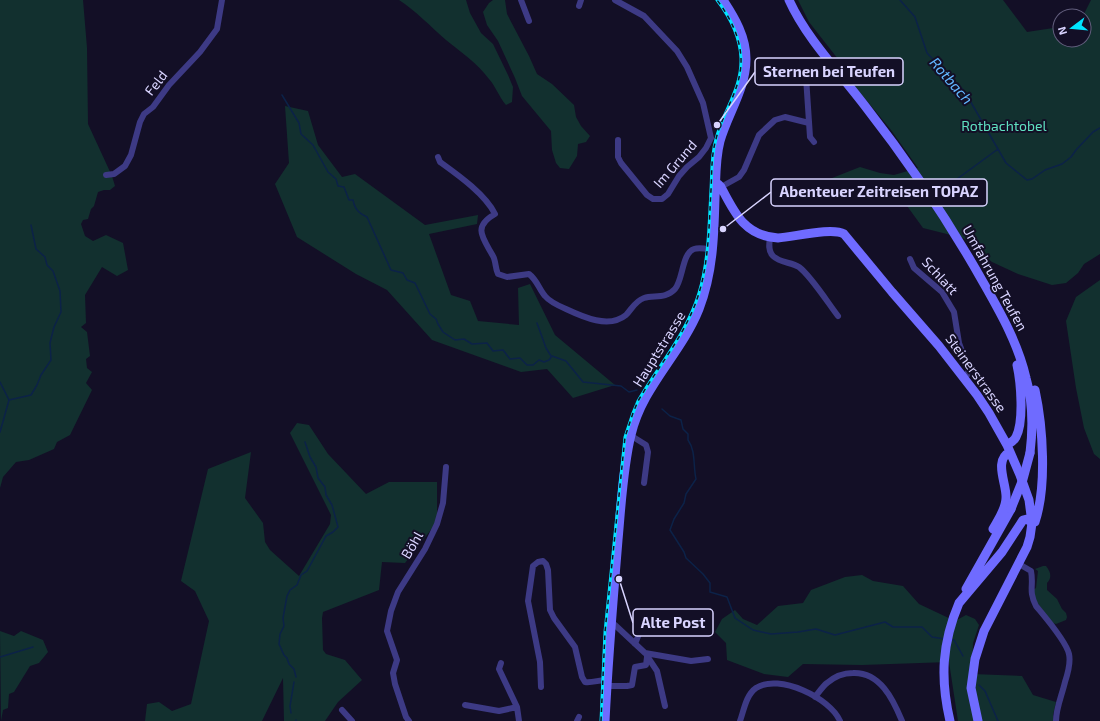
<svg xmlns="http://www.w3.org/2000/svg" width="1100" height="721" font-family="'Exo 2',sans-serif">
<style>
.green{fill:#12302f}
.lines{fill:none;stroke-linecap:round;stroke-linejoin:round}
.stream{stroke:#0c2248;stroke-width:1.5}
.street{stroke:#3d3a85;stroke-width:6}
.secondary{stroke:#6f6bff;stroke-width:9}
.rail-casing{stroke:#00e5ff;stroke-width:3}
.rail{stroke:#130f26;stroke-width:1.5;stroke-dasharray:4.5;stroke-linecap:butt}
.secondary-bridge{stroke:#6f6bff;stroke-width:9}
.labels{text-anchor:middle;stroke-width:4;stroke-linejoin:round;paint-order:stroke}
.street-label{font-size:14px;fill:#d9d4ff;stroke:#130f26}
.park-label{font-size:14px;fill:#5fe0c0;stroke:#130f26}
.water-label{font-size:15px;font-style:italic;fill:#62b6ff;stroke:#130f26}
.leader{fill:none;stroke:#d9d4ff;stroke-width:1.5}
.callout-dot{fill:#d9d4ff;stroke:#130f26;stroke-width:1.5}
.callout{fill:#130f26;stroke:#d9d4ff;stroke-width:1.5}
.callout-label{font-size:15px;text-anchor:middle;font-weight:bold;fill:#d9d4ff}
</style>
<rect width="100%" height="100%" fill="#130f26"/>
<path class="green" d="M0,0H83L87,48L88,124L112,176L115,186L110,190H104L98,192L94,206L91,209L88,219L83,220L81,224L85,236L93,241L106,235L123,243L128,270L117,276L102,267L85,295L86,323L81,327L87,332L90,356L86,359L87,368L92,372L86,383L92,390L70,435L57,442L54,449L29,460L16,462L3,477L0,488Z
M399,0H466L470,13L481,33L493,44L508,75L513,87L512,102L506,105C499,97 496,87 489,79C477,63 461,52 446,40C430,26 416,11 399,0Z
M493,0H505L507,14L529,56L537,74L552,84L574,105L576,117L581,126L590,136L586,142L578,144L577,156L569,169L560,168L556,163L552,150L551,131L522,96L515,78L498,41L487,25L483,12L489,3Z
M798,0H1003L1027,32L1060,27V40H1084L1083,16L1091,0H1100V254L1084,264L1078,273L1066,283L1052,285L1018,274L992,262L963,238L923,228L902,199L888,197L854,195L826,185L827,180L860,167L880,173L894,175L918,168L891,130L853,84L845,68L809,22Z
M285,106L308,111L318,145L342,177L355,174L425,225L478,215L477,224L429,234L451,295L470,301L478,321L519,325L518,288L530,284L555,335L615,385L573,398L547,369L521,372L432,340L387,290L356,274L297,237L275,184L289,163Z
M1100,280V459L1094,454L1084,428L1076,388L1066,321L1076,297Z
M297,423L309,425L328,454L366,494L389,482H437V522L405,563L382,562L379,590L323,612L322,618L323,650L326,654L345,660L362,680L338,702L325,721H284L283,678L262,721H145L147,704L159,702L172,711L191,704L209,621L195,591L181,581L208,469L251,452L245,498L263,523L265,542L270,550L299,576L330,524L331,515L290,433Z
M1043,566H1046C1051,572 1052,578 1047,583V590L1057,599L1062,609L1066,613L1067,617L1066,620L1056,624L1053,623L1035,600L1033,590L1036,588L1038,571L1035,569Z
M862,575L873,581L903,586L919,604L955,621L966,615L975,619L979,625L973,643L972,674L1022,676L1033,695L1056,702L1053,715L1054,721H958L949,662L862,665L803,664L788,677L764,674L727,660L726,643L715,632L722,619L735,610L743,619L757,625L778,606L803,603L811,590L845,577Z
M0,631L14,636L21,631L43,640L48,652L39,663L30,666L14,692L9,694L8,708L3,710L1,721Z"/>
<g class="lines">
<path class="stream" d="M900,0L915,17L927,53L965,92L1006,163L1027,180L1032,179L1045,170L1062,164L1071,157L1076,150L1093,132L1100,128
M282,95L299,123L301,134L313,145L328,172L336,179L338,186L344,187L349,200H353C355,210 359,213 367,217L391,270L403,273L407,280L415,283L430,314L436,319L438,324L443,332L455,340L464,339L472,344L487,343L493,351L503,350L510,359L520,358L527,365H533L539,360L544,362L549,360L552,356L566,361L583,382L621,386L629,392L637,390
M938,193L998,149
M537,323L546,348L551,356
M0,382L9,400
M662,409L670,416L681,420L683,429L688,434V440C696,451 693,466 696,479L686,494L684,503L674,519L670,530L684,552L686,558L703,574L710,583V592L727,597L735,618L753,630L771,634L798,632L816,629L835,635L885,622L893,627H922L932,637L945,639
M0,432L9,400L31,395L37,385L41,375L51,360L50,343L54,327L61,312L60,291L53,271L47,265L45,257L36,249L31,225
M951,639L954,640L963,656
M0,657L33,647
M296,677L294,669L289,664L287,658L284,655L279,644L280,634L284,626L283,618L287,596L290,590L297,585L301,575L307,571L326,536L333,532L338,527L332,505L326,495L325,487L318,478L316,467L310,457L305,442
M979,685L985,691L998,721
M291,713L290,706L294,682
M296,720V721"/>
<path class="street" d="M521,0L529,21
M615,0L644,16L677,51L687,67L703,103L711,138
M579,6L581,0
M800,75L806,77L810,137L814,142
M618,140V157L621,163L647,195L653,199H662L668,194L679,176L687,167L699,157L706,148L711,138
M438,157L440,162C458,175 485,194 495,214C472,227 483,238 493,256C496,261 495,268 498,274L507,277L529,274C537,280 539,289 545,296C549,301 559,306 566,309C583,317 609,329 626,315C632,309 635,301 644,298C654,295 666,299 675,289C683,280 682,253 694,249C700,247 707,249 712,250
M106,175L114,174L125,166L131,155L140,122L144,114L153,107L169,85L200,52L217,29L222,0
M721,187L739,177L744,170L759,135L775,120L785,117L809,123
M770,238C769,244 768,251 773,256C780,263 791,262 799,267C811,276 828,303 838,316
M910,259L914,268L942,292L954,312L959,343L969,369L967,375L964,377
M630,435L646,445L648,452L644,483
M1019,564L1031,571C1034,586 1028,590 1036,606C1045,617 1066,641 1069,654C1071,663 1068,673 1065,682C1062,695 1056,708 1056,721
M611,623L615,625L645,653L691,661L708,659
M635,644L639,634L641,617L643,615H647
M647,656L657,671L665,706
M501,663L499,669L517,707L519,721
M607,686H627L632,685L635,667L646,665L647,657
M541,687L540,662L528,601L533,566L538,562L543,561L546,564L548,570L550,610L554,618L575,647L582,677L585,682C592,683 599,680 607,680
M815,697C819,692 823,686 827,683C834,677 843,673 853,673C880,672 893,699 902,721
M465,705L499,711L517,707
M342,710L352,721
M409,721L406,717L395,684L393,673L397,660L387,631L391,611L398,592L425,549L437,524L443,503L446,467
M577,721L579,717
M740,721C744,710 746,695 756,688C779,673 830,698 840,721"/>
<path class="secondary" d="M789,0C806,38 840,73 865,106C908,161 948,220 983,282C1000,312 1018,343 1026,378C1033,402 1033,428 1030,453
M715,184H718L721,187C735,214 745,236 778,238C794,237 832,227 844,234L892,292L939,346L977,395L989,413L1007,445L1020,475L1029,500L1032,523L1030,537L1027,547L984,631L975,659L971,688L978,721
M1035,390C1043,427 1047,486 1035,522
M1007,445C1010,443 1014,441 1016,437C1024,422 1021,383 1017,365
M993,529C998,520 1006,509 1006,498C1007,484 993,460 1010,452
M966,589L1011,509
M605,721C608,660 613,600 618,540C621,507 623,467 631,435C642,387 681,354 699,309C713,273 714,236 715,198C716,179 715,160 720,141C728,113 746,89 746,59C746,37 735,18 723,0
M950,721C940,678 942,643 959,603L1002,552L1023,520L1027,519L1032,523"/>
<g class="rail-casing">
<path id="rail" d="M601,721L605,632L625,437L633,413L638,401C659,365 687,333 699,293C709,260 709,224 711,190C712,173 711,156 716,139C723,111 742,89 741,58C740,37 730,17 717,0"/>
</g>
<use href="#rail" class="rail"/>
<path class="secondary-bridge" d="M1011,509L1023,479L1030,453"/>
</g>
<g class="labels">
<g class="street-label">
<text transform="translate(156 83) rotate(-52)" y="5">Feld</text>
<text transform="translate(675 164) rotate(-49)" y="5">Im Grund</text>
<text transform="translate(940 276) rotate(47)" y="5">Schlatt</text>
<text transform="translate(995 278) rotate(61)" y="5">Umfahrung Teufen</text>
<text transform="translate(659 349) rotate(-58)" y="5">Hauptstrasse</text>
<text transform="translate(976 373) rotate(54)" y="5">Steinerstrasse</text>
<text transform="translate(412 545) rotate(-60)" y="5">Böhl</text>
</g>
<g class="park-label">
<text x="1004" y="131">Rotbachtobel</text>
</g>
<g class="water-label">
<text transform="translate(951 81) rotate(49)" y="5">Rotbach</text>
</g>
</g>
<path class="leader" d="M717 125L755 72M723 229L771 192M619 579L633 623"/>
<g class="callout-dot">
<circle cx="717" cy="125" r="4"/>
<circle cx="723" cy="229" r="4"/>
<circle cx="619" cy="579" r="4"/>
</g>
<g class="callout">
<rect x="755" y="58" width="148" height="27" rx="4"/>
<rect x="771" y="179" width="216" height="27" rx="4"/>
<rect x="633" y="609" width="80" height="27" rx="4"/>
</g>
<g class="callout-label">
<text x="829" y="77">Sternen bei Teufen</text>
<text x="879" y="197">Abenteuer Zeitreisen TOPAZ</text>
<text x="673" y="628">Alte Post</text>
</g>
<g transform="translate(1072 28) rotate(254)"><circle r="19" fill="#130f26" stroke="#625e7d"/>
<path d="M0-3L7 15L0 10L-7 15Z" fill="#00e5ff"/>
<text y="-6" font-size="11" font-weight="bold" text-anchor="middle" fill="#d9d4ff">N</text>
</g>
</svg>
